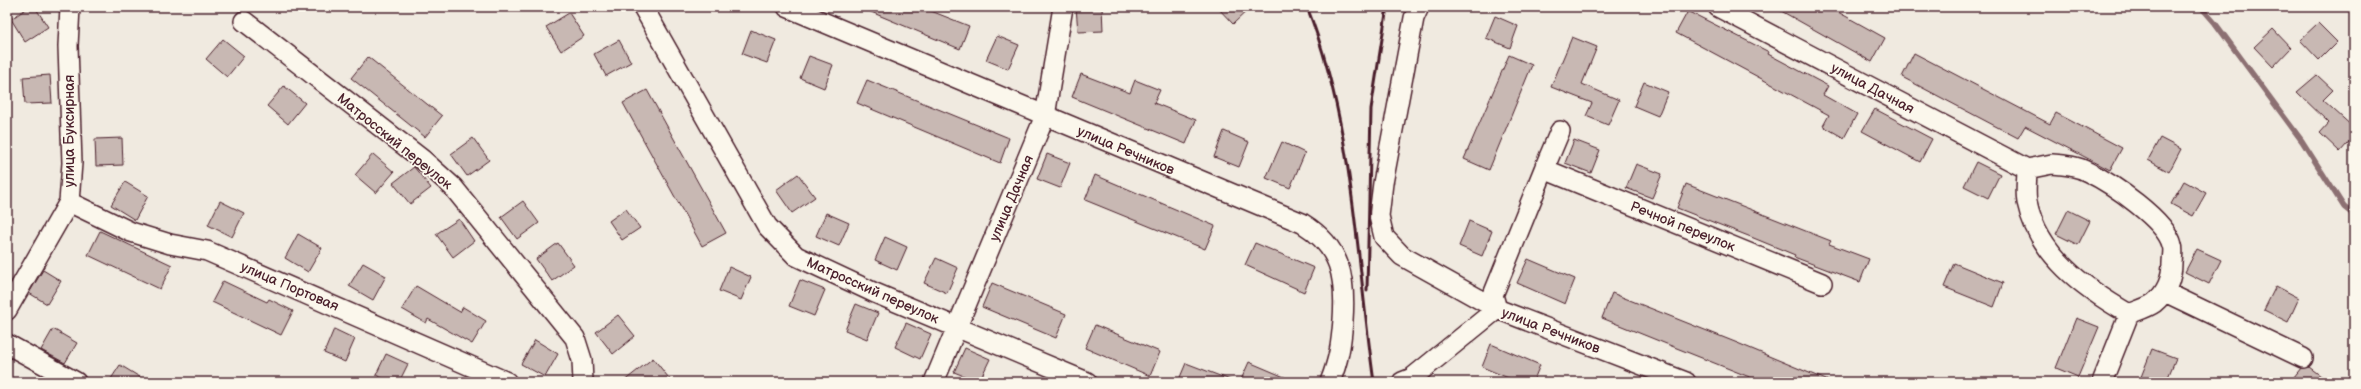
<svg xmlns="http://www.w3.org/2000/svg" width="2361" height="389" font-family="'Balsamiq Sans',sans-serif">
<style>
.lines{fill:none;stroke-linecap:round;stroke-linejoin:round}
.stream{stroke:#8c6f72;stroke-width:5.5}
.building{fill:#c8b8b3;stroke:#4a1f2b}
.minor-casing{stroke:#4a1f2b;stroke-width:22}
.minor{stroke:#fbf7ec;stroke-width:19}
.rail{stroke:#4a1f2b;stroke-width:3}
.labels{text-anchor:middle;stroke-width:3.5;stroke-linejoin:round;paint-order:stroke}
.street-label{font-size:14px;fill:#4a1f2b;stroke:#fbf7ec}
</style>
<rect width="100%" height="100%" fill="#f0eae0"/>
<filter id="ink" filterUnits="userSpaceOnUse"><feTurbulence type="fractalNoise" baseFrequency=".025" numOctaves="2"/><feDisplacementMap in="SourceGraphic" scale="8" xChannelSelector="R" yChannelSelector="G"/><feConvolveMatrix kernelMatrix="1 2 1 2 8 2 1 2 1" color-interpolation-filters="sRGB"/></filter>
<g filter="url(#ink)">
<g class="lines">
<path class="stream" d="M2201,7L2215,23L2302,141L2344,207L2354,215"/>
</g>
<path class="building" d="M29,7H35L48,27L25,42L11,19Z
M859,7H921L969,26L960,49Z
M1076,7H1102L1103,31L1078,32Z
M1217,7H1251L1233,24Z
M1774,7H1829L1885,38L1872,62Z
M1688,11L1769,52L1768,54L1828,86L1823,95L1857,114L1844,138L1823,126L1829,115L1676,33Z
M569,13L584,36L561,51L546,27Z
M1495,16L1518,26L1510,48L1486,38Z
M2318,23L2337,42L2319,60L2300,40Z
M2273,29L2291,48L2273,67L2254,47Z
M751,30L776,40L767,63L742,54Z
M997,36L1019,45L1008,69L986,60Z
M1572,37L1597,47L1582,84L1619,100L1608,125L1586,116L1592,103L1551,87Z
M223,39L244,56L227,77L206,59Z
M619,40L631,62L606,76L594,54Z
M1914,53L2050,124L2056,113L2122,148L2110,170L2025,126L2018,138L1902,77Z
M1509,55L1532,65L1489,170L1464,159Z
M809,56L833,65L824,88L800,78Z
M368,57L442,116L425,137L351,78Z
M1081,74L1130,93L1135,80L1160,90L1154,103L1196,120L1186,144L1072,97Z
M50,75L52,103L25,104L23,77Z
M2317,75L2333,90L2323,100L2354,128V136L2340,152L2320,133L2329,123L2297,92Z
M867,80L1009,138L1000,163L857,103Z
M1644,82L1668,92L1658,116L1634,106Z
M284,86L305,103L288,124L267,106Z
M647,90L726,233L702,246L623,103Z
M1875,109L1932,139L1920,162L1862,131Z
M1224,131L1249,142L1239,167L1214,157Z
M122,138L123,165L96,166L95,139Z
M473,138L489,160L467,176L451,154Z
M2160,138L2181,149L2169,172L2148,160Z
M1574,140L1600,150L1591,173L1565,163Z
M1282,142L1305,153L1290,188L1266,178Z
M373,154L394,172L376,193L355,175Z
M1047,154L1070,163L1060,188L1037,179Z
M1976,162L2000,174L1988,198L1964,186Z
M1636,164L1662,174L1652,198L1626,188Z
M414,167L431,188L410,204L393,183Z
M798,174L815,197L792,213L776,190Z
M1095,175L1215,226L1205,249L1085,200Z
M2184,181L2206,193L2193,216L2171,204Z
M125,182L148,196L135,220L111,205Z
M1686,184L1831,241L1829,244L1869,259L1860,282L1794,257L1795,255L1751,237L1677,208Z
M220,201L244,213L232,237L208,225Z
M523,201L539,223L517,239L501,217Z
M626,209L640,228L622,240L609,221Z
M2068,210L2090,221L2078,245L2056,234Z
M826,213L849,223L839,246L816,236Z
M459,219L474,241L453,257L436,234Z
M1469,221L1492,231L1482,256L1459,246Z
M100,231L172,265L160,289L88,255Z
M298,234L322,248L308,272L285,258Z
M885,237L907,247L897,270L875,260Z
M558,243L574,265L552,281L536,259Z
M1255,243L1314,268L1304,292L1245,265Z
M2197,249L2221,260L2209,284L2185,272Z
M936,258L958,268L947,293L924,283Z
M1528,259L1575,279L1565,304L1517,283Z
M363,263L386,276L373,300L349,286Z
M1954,263L2003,283L1994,307L1944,287Z
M729,267L751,277L741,300L719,291Z
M43,270L61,281L47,304L29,293Z
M800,280L825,290L814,316L789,306Z
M223,281L267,302L269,299L293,311L281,335L212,302Z
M992,283L1066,314L1056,338L982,307Z
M416,286L460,312L463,307L486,321L472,344L428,319L426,323L402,309Z
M2276,286L2299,298L2288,322L2264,310Z
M1612,293L1735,342L1831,382H1762L1664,343L1602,318Z
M856,304L878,313L867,339L845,330Z
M618,315L635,336L613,354L596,332Z
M2076,318L2099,327L2078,377L2056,368Z
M906,323L931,334L920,359L895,347Z
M1095,325L1160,352L1150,376L1085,348Z
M53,329L77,343L65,363L41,350Z
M334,329L355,339L345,362L324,353Z
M535,340L558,354L545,377L521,364Z
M1491,344L1540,365L1533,382H1518L1482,367Z
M965,348L990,359L979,382L954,372Z
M2152,349L2176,358L2166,382H2139Z
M386,354L408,364L399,382H390L376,375Z
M653,358L672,382H623Z
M1249,362L1296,382H1240Z
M1186,363L1233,381V382H1178Z
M120,365L148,382H109Z
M2309,367L2329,382H2290L2301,368Z"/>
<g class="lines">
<g class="minor-casing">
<path id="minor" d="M643,7L767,226L796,256L875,293L1087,382
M787,7L1302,223C1341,247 1346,277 1343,320C1341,345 1339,359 1330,382
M1419,7L1414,18L1383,183L1379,216L1384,237L1402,256L1497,309
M1718,7L2027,169
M244,21L423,160L453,187L575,338L582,360L583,382
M2052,164C2065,165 2077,166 2088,172C2111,183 2166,220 2172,245C2174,250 2172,258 2172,263C2172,279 2166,293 2154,303C2147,308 2136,311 2129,314C2084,288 2038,255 2027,202C2025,192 2027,179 2027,169Z
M1544,169L1560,131
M69,202L131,232L170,244L207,251L507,382
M2165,292L2303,358
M1497,309L1493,295L1544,169L1822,283
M7,310L69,202L72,163L68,46L70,7
M7,344L76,382
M934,382L1045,116L1063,7
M1402,382L1412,378L1497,309L1686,382
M2102,382L2129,314"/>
</g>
<use href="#minor" class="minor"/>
<path class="rail" d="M1307,7C1354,125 1356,257 1374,382
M1367,290L1371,109L1387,7"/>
</g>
</g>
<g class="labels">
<g class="street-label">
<text transform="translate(1873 88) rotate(28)" y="5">улица Дачная</text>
<text transform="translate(69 131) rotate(-90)" y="5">улица Буксирная</text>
<text transform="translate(395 141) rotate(39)" y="5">Матросский переулок</text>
<text transform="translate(1126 150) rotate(23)" y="5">улица Речников</text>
<text transform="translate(1011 198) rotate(-67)" y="5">улица Дачная</text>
<text transform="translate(1683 226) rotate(22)" y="5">Речной переулок</text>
<text transform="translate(290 286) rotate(23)" y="5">улица Портовая</text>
<text transform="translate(873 290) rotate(24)" y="5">Матросский переулок</text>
<text transform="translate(1551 330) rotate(21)" y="5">улица Речников</text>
</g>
</g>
<rect width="2361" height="389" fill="none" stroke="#fbf7ec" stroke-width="24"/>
<rect x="12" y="12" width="2337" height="365" fill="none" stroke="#4a1f2b" stroke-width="1.5" filter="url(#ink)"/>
</svg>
